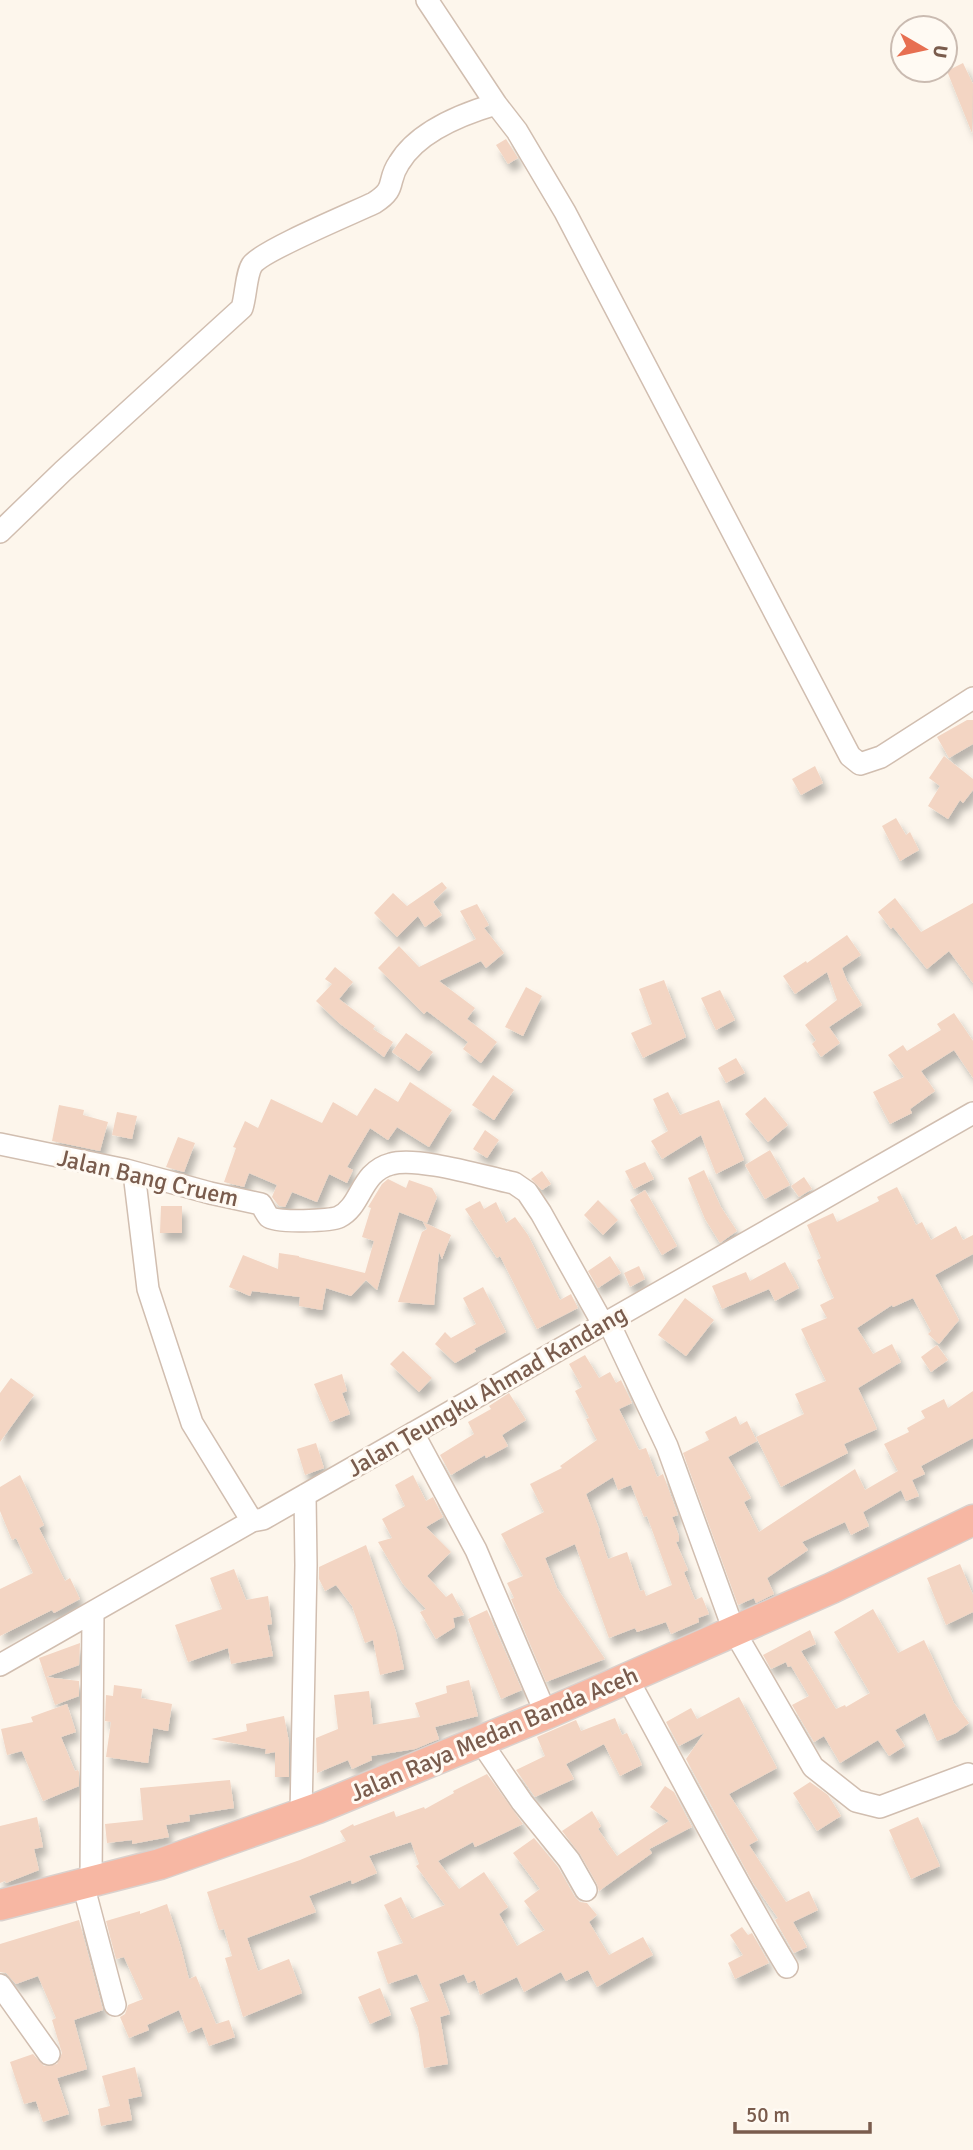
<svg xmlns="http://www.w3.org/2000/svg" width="973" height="2150" font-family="Signika,sans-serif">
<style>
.building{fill:#f3d5c3;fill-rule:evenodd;filter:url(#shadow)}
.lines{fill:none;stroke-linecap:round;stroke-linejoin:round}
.minor-casing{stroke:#d1beb0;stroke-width:24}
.highway-casing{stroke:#dad1cd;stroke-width:33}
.minor{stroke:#fff;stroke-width:21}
.highway{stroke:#f7b7a3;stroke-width:30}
.labels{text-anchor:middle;stroke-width:6;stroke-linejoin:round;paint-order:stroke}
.street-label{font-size:24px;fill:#7a5c4d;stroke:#fffaf3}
</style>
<defs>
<filter id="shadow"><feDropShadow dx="4.5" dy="8" stdDeviation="3.5" flood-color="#0004"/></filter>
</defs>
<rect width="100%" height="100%" fill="#fdf6ec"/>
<path class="building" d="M963,63L973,84L972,133L947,71Z
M506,139L518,158L508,164L496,145Z
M967,720H973V744L949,758L937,737Z
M944,756L973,779V790L963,803L960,800L948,819L928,806L940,786L929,778Z
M815,766L823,783L801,795L792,779Z
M896,818L906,835L910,832L919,850L900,861L882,826Z
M442,882L447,888L433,902L442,915L425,927L418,916L397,937L374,913L393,893L407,906Z
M895,898L921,932L973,903V983L949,951L927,969L893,927L891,929L878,912Z
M477,904L489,925L484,928L504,953L486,968L481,961L439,981L475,1008L467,1019L497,1042L481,1063L463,1049L468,1042L427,1011L424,1014L378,968L399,946L419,967L476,939L460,911Z
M847,935L861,955L842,968L847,981L862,1005L829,1027L840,1043L821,1057L812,1044L816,1040L805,1025L837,1000L827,972L795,994L783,976L806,961L807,963Z
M335,967L353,982L339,999L375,1026L373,1029L393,1042L384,1057L339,1023L316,1001L332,984L325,979Z
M664,980L686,1037L643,1058L631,1033L652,1024L639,989Z
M526,987L542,996L523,1036L505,1027Z
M720,990L735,1020L716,1030L701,998Z
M954,1013L973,1041V1078L954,1050L921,1071L935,1091L910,1109L912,1113L890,1124L873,1092L904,1077L888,1055L903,1045L907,1051L941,1030L937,1024Z
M406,1033L433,1052L419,1071L392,1052Z
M736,1058L745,1073L726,1083L718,1068Z
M493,1075L514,1090L494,1120L472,1105Z
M410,1082L452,1110L429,1147L397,1127L388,1140L370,1128L347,1167L353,1170L347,1183L329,1174L317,1202L292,1192L285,1207L279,1206L272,1197L277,1185L249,1173L244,1187L224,1182L236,1148L233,1147L245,1121L258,1128L271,1099L322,1123L333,1102L357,1116L375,1088L398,1102Z
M668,1092L680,1115L719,1100L744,1160L716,1174L701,1135L662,1159L651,1141L668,1131L653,1099Z
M765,1097L788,1125L768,1142L745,1114Z
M59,1105L84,1110L83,1115L108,1122L100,1151L52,1141Z
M117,1112L137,1116L132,1139L112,1135Z
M485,1130L499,1140L487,1158L473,1149Z
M178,1137L195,1143L184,1172L166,1167Z
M770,1150L790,1185L765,1199L745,1165Z
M645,1162L654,1179L634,1189L625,1171Z
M704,1170L721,1207L737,1231L720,1243L705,1219L688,1178Z
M542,1171L551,1184L542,1190L531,1179Z
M804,1177L812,1189L799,1197L791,1186Z
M388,1179L406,1188L409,1180L432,1188L437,1197L427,1223L399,1212L377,1290L366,1280L351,1296L326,1288L322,1310L299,1306L300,1297L252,1291L250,1296L229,1287L243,1255L278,1269L279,1253L299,1256V1257L365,1273L374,1241L362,1237L371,1208L368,1207L382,1184Z
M897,1187L916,1225L922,1222L931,1240L956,1226L963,1240L973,1235V1254L935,1275L959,1320L939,1344L928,1334L931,1331L913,1298L893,1307L892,1305L857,1328L873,1354L892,1344L901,1362L858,1388L877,1429L844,1444L848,1453L781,1487L756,1437L804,1414L795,1394L826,1381L801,1329L827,1318L820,1305L834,1298L817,1260L821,1258L807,1225L833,1213L837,1222L879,1201L877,1197Z
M645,1190L677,1246L662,1255L630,1200Z
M598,1200L618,1220L603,1235L584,1215Z
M480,1201L484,1209L496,1202L506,1223L515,1217L528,1235L560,1300L571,1294L578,1308L537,1329L500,1256L497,1258L465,1209Z
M161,1206H182V1233H160Z
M423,1222L451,1235L442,1259L439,1252L434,1305L398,1302L422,1232L427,1229Z
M610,1256L621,1273L598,1288L588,1271Z
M785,1262L799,1288L775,1301L769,1289L722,1309L712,1286L746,1272L750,1281Z
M639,1266L645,1279L630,1287L624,1273Z
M483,1287L506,1332L474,1349L476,1351L455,1363L435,1344L445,1332L451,1338L476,1324L463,1298Z
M685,1298L714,1320L686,1356L658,1335Z
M937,1345L948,1360L931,1372L921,1357Z
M403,1351L432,1378L419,1392L390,1364Z
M585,1355L599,1378L610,1372L616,1383L621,1380L632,1403L619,1409L639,1450L646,1448L657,1477L663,1474L678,1515L672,1517L679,1536V1541L676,1542L688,1570L684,1572L695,1600L702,1597L709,1614L698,1618L699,1622L671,1634L666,1622L637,1632L635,1628L609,1638L575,1544L545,1558L557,1588L605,1659L546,1682L511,1599L514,1598L507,1583L523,1576L501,1534L544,1512L530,1484L562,1468L560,1466L597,1440L586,1419L589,1418L575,1391L582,1387L569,1364ZM613,1477L618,1490L631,1485L644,1517L647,1516L672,1585L646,1596L644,1590L640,1591L627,1552L608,1559L599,1532L600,1531L586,1494Z
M342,1374L347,1391L342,1393L350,1414L330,1422L314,1384Z
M11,1378L34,1395L0,1442V1393Z
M973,1391V1438L921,1466L925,1474L912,1480L919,1496L906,1501L901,1490L863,1512L869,1526L851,1535L845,1522L802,1542L808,1550L767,1578L774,1594L756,1603L754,1598L738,1605L683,1453L709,1440L705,1432L736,1416L740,1425L747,1421L757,1441L728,1457L751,1498L744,1502L759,1532L855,1469L865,1490L898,1471L884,1444L909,1432L907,1428L925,1418L921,1411L944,1399L948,1408Z
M509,1393L526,1420L502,1435L508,1446L486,1458L485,1455L451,1475L440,1455L474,1434L468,1422L491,1409L489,1406Z
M316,1443L324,1468L305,1475L297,1449Z
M20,1475L44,1525L39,1528L65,1581L70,1578L80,1599L54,1613L52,1610L0,1636V1589L33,1573L16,1538L12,1540L0,1511V1487Z
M413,1475L426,1501L433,1497L443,1517L426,1527L451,1552L427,1576L446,1597L452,1593L464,1615L453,1618L455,1627L436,1639L420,1612L426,1609L403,1584L378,1542L392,1538L382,1519L405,1506L395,1485Z
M366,1545L396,1632L404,1669L380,1675L373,1640L365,1643L352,1606L336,1585L325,1591L319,1579V1567Z
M960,1564L973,1595V1612L946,1625L927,1578Z
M234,1569L246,1600L268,1596L272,1624L267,1625L273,1656L231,1664L228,1648L188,1662L175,1625L222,1609L210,1578Z
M873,1609L898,1653L924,1640L954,1703L969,1723L956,1733L937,1741L925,1713L895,1730L905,1746L889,1756L878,1740L840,1763L824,1736L814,1742L792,1705L809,1696L791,1666L788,1667L786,1662L771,1669L763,1655L810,1630L816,1644L801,1651L836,1709L845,1705L846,1707L870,1693L834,1632Z
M487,1610L522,1690L501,1699L468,1619Z
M80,1643L79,1665L46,1677L79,1681V1696L55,1705L39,1658Z
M469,1680L478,1716L435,1727L439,1739L415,1749L371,1756L372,1760L352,1769L348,1760L317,1773L316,1738L338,1729L334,1695L369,1691L373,1725L420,1717L415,1703L447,1693L446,1686Z
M114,1685L142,1689L141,1698L172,1704L168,1731L153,1728L148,1763L106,1757L111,1722L105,1721L106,1695L113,1696Z
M739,1697L777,1768L729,1794L758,1840L749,1845L786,1902L809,1891L818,1910L793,1922L807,1947L794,1953L775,1920L778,1918L753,1883L686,1759L704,1733L679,1746L666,1722L691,1708L697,1719Z
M67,1704L76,1732L61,1737L75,1771L78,1770L79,1772V1786L43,1801L22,1751L7,1755L1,1729L33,1722L31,1717Z
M284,1716L289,1742V1777H275V1752L265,1754L266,1749L211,1739L247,1731L246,1724Z
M615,1718L622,1735L627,1733L642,1765L620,1776L604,1744L566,1764L574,1779L535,1797L516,1770L545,1756L537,1737L576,1720L581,1731Z
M487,1774L523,1824L475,1847L473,1842L438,1861L459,1889L484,1872L508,1907L499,1914L517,1946L545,1930L524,1901L540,1889L513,1853L534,1838L558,1867L575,1897L580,1902L587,1903L597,1915L589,1922L609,1955L643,1937L653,1955L597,1987L588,1970L566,1981L561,1972L524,1992L517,1977L480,1995L475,1980L468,1983L464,1974L439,1984L450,2014L440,2017L448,2064L424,2068L418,2028L410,2008L429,2001L417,1974L388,1984L377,1952L403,1943L384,1905L401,1897L412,1919L445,1905L416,1866L419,1864L411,1842L369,1856L377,1873L352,1884L351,1880L309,1896L316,1912L247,1938L258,1971L289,1959L302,1993L243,2017L225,1958L232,1956L224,1929L219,1930L207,1892L300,1860L346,1841L340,1831L353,1824L354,1826L394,1811L396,1817L424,1807L425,1809L454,1793L453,1791Z
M230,1780L234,1808L189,1815L190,1821L166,1825L169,1837L132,1844V1840L107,1843L105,1824L143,1820L140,1788Z
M810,1782L828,1795L841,1816L817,1831L793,1793Z
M665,1786L674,1792L692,1827L649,1849L652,1853L599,1891L597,1884L580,1854L562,1831L592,1811L601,1826L598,1829L617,1856L669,1821L650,1807Z
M37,1817L43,1847L34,1849L39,1870L6,1883L5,1881L0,1883V1826Z
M918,1817L940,1866L911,1879L889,1830Z
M167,1904L181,1947L189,1979L196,1976L216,2024L229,2020L235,2037L209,2046L202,2027L188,2033L179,2010L147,2025L149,2030L129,2038L120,2017L125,2014L128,2005L143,1999L124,1957L116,1959L106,1921L140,1911V1914Z
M79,1920L103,2010L74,2020L87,2069L57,2078L69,2114L43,2122L36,2101L24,2104L10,2062L33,2054L44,2066L57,2064L62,2053L52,2020L56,2018L38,1976L16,1984L6,1973L0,1972V1944Z
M742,1927L748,1935L752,1933L769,1963L735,1979L728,1963L743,1955L730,1935Z
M380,1988L391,2015L370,2024L358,1997Z
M135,2067L142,2096L128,2099L132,2120L101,2126L98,2109L110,2106L102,2076Z"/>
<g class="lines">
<g class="minor-casing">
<path id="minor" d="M427,0L496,104
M0,532L63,471L242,308C246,296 246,274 252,265C261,251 353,213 374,203C398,188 386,182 399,163C418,131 462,114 496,104L517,131L565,212L850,756L860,764L881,757L973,698
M0,1144L126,1170L210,1193L261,1204C263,1207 266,1214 269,1217C276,1223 331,1221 339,1217C362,1206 360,1172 391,1164C417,1156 485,1177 514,1183L527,1192L541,1213L603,1324
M134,1173L148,1289L192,1423L252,1521
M608,1321L667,1446L734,1631L813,1767L856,1801L880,1807L968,1774
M413,1433L476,1550L546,1714
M0,1665L252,1521L263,1519L305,1495L973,1113
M627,1678C680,1774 730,1873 787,1967
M481,1742L522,1802L569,1860L586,1890
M301,1814L306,1565L305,1495
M91,1882L93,1613
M83,1884L115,2005
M0,1985L49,2054"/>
</g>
<g class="highway-casing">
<path id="highway" d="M0,1905L160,1864L318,1808L546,1714L832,1588L973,1520"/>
</g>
<use href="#minor" class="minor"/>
<use href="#highway" class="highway"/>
</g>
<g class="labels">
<g class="street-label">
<text transform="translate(148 1178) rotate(13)" y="8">Jalan Bang Cruem</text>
<text transform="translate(487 1391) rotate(-30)" y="8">Jalan Teungku Ahmad Kandang</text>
<text transform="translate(494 1734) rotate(-23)" y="8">Jalan Raya Medan Banda Aceh</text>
</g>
</g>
<g transform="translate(924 49) rotate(99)"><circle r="33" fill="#fffaf3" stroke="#cabbb1" stroke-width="2"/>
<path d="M0-5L12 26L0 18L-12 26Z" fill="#e76f51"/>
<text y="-10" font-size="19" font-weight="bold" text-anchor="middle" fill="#7a5c4d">U</text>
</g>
<path d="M735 2122v10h135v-10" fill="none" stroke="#7a5c4d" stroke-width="3.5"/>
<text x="746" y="2122" font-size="21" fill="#7a5c4d" stroke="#fffaf3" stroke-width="5" paint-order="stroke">50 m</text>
</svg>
